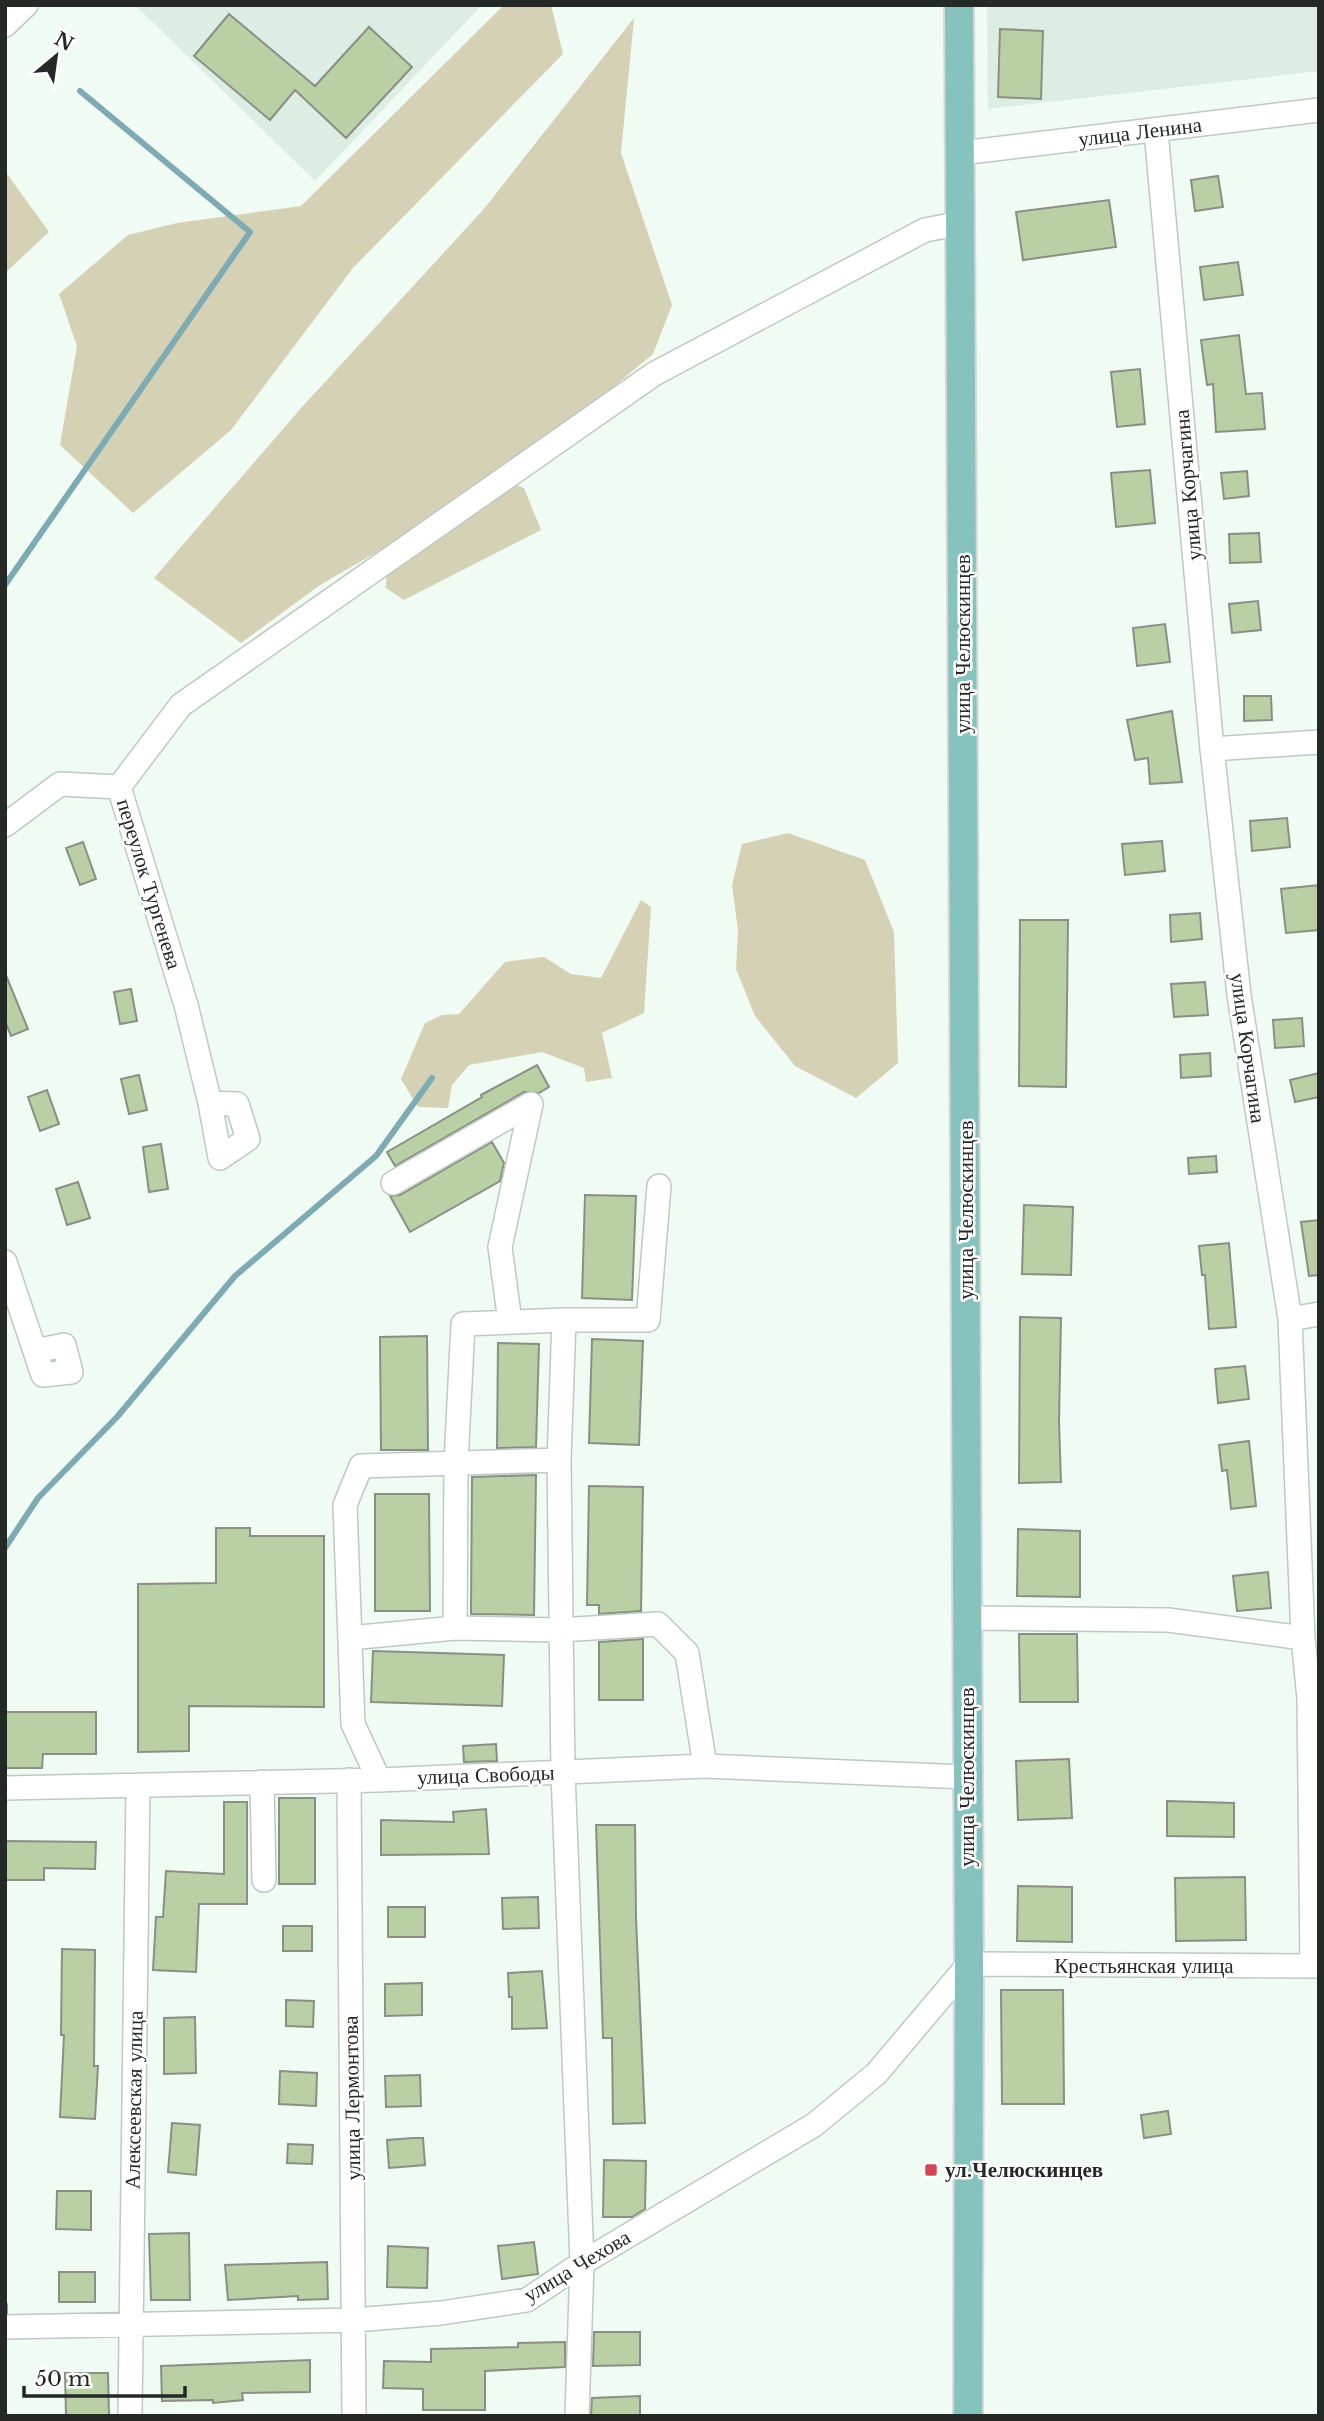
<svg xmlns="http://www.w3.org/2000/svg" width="1324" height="2421" font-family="'Libre Baskerville',serif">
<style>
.built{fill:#dceee3}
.green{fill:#d4d1b4}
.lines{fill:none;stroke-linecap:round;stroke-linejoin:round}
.stream{stroke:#7eaab3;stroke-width:6}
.building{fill:#b9d0a4;stroke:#8a8f86;stroke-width:2}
.minor-casing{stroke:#bec9c2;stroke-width:26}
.major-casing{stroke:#d8d8d8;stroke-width:32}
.minor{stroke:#fff;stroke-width:23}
.major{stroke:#86c3be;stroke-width:28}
.poi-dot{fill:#d44452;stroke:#fff;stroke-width:2.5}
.labels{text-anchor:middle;stroke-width:5;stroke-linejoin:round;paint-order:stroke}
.street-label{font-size:21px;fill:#252926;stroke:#fff}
.poi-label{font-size:21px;font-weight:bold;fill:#252926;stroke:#fff;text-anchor:start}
</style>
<rect width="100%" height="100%" fill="#f0fbf4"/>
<path class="built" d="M135,5H482L315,181Z
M987,5H1319V71L988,109Z"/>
<path class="green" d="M504,5H551L563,54L353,268L231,430L133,513L60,445L77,346L59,294L128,235L177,223L301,206Z
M634,18L621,153L672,305L653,354L502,479L524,488L541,530L404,600L386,588L387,563L401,538L320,585L241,643L154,578L302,407L483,210Z
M5,171L49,232L5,273Z
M788,833L865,860L894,932L898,1063L856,1098L795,1066L755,1016L736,969L738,930L732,885L742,844Z
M641,900L651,907L644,1013L602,1033L612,1078L586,1082L584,1068L542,1052L469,1065L452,1085L448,1108L418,1107L401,1079L425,1023L442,1015L459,1014L505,962L544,957L571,974L601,978Z"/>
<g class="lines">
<path class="stream" d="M5,585L250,232L80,91
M5,1548L38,1498L117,1417L235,1276L376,1156L432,1078
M5,2305V2315"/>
</g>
<path class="building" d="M229,14L315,86L369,27L412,67L346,138L295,90L270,120L194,56Z
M1000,29L1043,31L1041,99L998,97Z
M1218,176L1223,207L1195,211L1191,180Z
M1109,200L1116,247L1023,260L1016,212Z
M1238,262L1243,295L1204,300L1200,267Z
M1239,335L1246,394L1262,393L1265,429L1216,432L1213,384L1207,385L1201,340Z
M1140,369L1145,424L1117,427L1111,372Z
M1150,470L1155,523L1116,527L1111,473Z
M1247,471L1249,496L1224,499L1221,473Z
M1259,533L1261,562L1230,563L1229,534Z
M1258,601L1261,630L1232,633L1229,604Z
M1165,624L1170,662L1137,666L1133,628Z
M1244,696H1271L1272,720L1244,721Z
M1172,711L1182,782L1150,784L1148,758L1135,760L1127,720Z
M1287,818L1290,847L1252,851L1250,821Z
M1162,841L1165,871L1125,875L1122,844Z
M83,842L96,879L80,885L66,848Z
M1319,885V930L1286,933L1281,889Z
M1200,913L1202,939L1171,942L1170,915Z
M1020,920H1068L1066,1087L1019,1086Z
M5,973L28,1029L11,1036L5,1021Z
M1205,982L1208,1015L1174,1017L1171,984Z
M131,989L137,1021L120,1024L114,992Z
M1302,1018L1304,1046L1275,1048L1273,1020Z
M1210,1053L1211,1076L1181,1078L1180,1055Z
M537,1065L549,1087L539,1093L524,1092L395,1166L387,1152L482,1097L481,1095Z
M1319,1073V1097L1295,1102L1290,1080Z
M139,1075L147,1110L129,1114L121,1079Z
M47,1090L59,1124L40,1131L28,1097Z
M492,1142L504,1163L500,1181L410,1232L390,1196L400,1195Z
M161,1144L168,1189L149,1192L143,1147Z
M1216,1156L1217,1172L1189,1174L1188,1158Z
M78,1182L90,1218L67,1225L56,1189Z
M585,1195L636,1196L632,1300L582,1298Z
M1024,1205L1073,1207L1071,1275L1022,1274Z
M1319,1220V1275L1309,1276L1301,1222Z
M1229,1243L1236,1327L1209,1329L1205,1275H1202L1199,1246Z
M1020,1317L1061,1318L1059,1422L1061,1482L1019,1483Z
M427,1336L428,1450H381L380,1337Z
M592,1339L643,1341L639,1445L589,1443Z
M498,1343L539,1344L536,1447L497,1448Z
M1245,1366L1249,1399L1218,1403L1215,1369Z
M1249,1441L1256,1506L1231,1509L1227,1470L1222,1471L1219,1445Z
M536,1475L534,1615L471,1614L472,1477Z
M589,1486L643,1487L641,1611L599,1614V1605H587Z
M375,1494H429L430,1611H375Z
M216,1528H250V1536H324V1707L189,1706V1751L138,1752V1584L216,1583Z
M1018,1529L1080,1531V1597L1017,1596Z
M1268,1572L1271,1608L1237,1611L1233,1576Z
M1019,1634H1077L1078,1702H1020Z
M643,1639V1700H599V1642Z
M373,1651L504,1655L502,1706L371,1702Z
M5,1712H96V1754H43L42,1768H5Z
M496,1744L497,1761L464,1762L463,1746Z
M1069,1759L1072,1818L1018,1820L1016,1761Z
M279,1798H315V1884H279Z
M1167,1801L1234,1803V1837L1167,1836Z
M224,1802H247V1904H199L196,1972L153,1970L156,1917H163L166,1871L224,1874Z
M486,1809L489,1854L381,1855V1820L454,1822L453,1812Z
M596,1825H635L636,1918L645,2123L613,2124L612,2038H603Z
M5,1841L96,1842L95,1869L44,1868V1880H5Z
M1245,1877L1246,1940L1176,1941L1175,1878Z
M1018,1886L1072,1887V1942L1017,1941Z
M538,1897L539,1928L503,1929L502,1898Z
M388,1907H425V1937H388Z
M283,1926H312V1951H283Z
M62,1949L95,1950L94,2066H98L95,2119L60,2117L64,2035H61Z
M542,1971L547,2028L512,2029V1997H509L508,1973Z
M422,1983V2015L385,2016V1984Z
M1001,1990H1063L1064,2104H1002Z
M286,2000L314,2001L313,2027L286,2026Z
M195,2017L196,2073L164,2074V2018Z
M280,2071L317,2073L316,2106L279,2104Z
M420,2075L421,2106L386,2107L385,2076Z
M1168,2111L1171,2134L1144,2138L1141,2115Z
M172,2123L200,2125L196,2175L168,2172Z
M413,2138H423L425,2165L389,2168L387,2140Z
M288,2144L313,2145L312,2164L287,2163Z
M604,2160L646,2161L645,2209L632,2217H603Z
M57,2191H91V2230L56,2229Z
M189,2233L190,2300H151L149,2234Z
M534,2242L538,2274L502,2279L498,2246Z
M388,2246L428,2248L427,2288L387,2287Z
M327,2262L328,2299L298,2300V2296L228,2300L225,2265Z
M59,2272H95V2302H59Z
M594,2332H640V2365L593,2366Z
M565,2342V2367L485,2371V2410H423V2389L383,2388L384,2361L431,2362V2349L518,2347V2343Z
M310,2360V2392L242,2393L243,2400L213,2403V2400L162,2401L161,2366Z
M65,2373H108L109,2416H66Z
M640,2396V2416H591L592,2398Z"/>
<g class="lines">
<g class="minor-casing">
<path id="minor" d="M5,25L26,5
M1156,131L1212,749L1239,995L1290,1319L1303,1638L1309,1698L1312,1966
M961,153L1319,110
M1212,749L1319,742
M119,787L181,705L654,374L925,230L962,223
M119,787L186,1005L210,1103L237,1104L248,1139L220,1158L210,1103
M5,825L60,784L119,787
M393,1183L531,1104L500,1247L510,1322
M5,1262L43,1375L71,1372L64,1345L35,1351
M1290,1319L1319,1314
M564,1320H648L659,1186
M967,1618L1168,1620L1303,1638
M455,1628L560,1630L658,1624L687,1653L705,1766
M350,1638L455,1628L456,1463L463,1324L564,1320L559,1460
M349,1780L354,2416
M379,1780L353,1724L345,1505L361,1466L559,1460L563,1772L582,2263L577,2416
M262,1782L264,1880
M5,1788L379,1780L705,1766L966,1777
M5,2327L355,2320L441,2313L527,2300L582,2263L814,2125L876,2074L969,1964L1319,1966
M130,2416L138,1785"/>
</g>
<g class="major-casing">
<path id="major" d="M959,5L969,1964L968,2416"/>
</g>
<use href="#minor" class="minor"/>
<use href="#major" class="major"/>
</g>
<rect class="poi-dot" x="924" y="2163" width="14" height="14" rx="3.5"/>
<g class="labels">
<g class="street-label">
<text transform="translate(1140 132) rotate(-7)" y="7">улица Ленина</text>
<text transform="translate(1188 485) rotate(-95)" y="7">улица Корчагина</text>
<text transform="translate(963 644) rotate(-90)" y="7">улица Челюскинцев</text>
<text transform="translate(149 884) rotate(73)" y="7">переулок Тургенева</text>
<text transform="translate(1248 1048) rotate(82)" y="7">улица Корчагина</text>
<text transform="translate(966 1210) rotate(-90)" y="7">улица Челюскинцев</text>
<text transform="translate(486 1775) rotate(-2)" y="7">улица Свободы</text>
<text transform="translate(967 1777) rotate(-90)" y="7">улица Челюскинцев</text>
<text x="1144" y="1973">Крестьянская улица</text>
<text transform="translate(352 2098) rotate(-91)" y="7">улица Лермонтова</text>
<text transform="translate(134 2100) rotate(-89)" y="7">Алексеевская улица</text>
<text transform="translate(577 2266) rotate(-31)" y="7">улица Чехова</text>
</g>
<g class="poi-label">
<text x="945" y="2177">ул.Челюскинцев</text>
</g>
</g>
<rect width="1324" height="2421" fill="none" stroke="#252926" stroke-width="14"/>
<g transform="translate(56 56) rotate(29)" stroke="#ffffff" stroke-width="5" paint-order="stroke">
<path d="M0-5L12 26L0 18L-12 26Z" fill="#252926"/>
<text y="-10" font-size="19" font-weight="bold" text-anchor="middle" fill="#252926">N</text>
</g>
<path d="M24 2386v10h161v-10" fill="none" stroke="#252926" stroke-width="3.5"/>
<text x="35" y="2386" font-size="21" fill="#252926" stroke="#ffffff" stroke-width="5" paint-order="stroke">50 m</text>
</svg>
